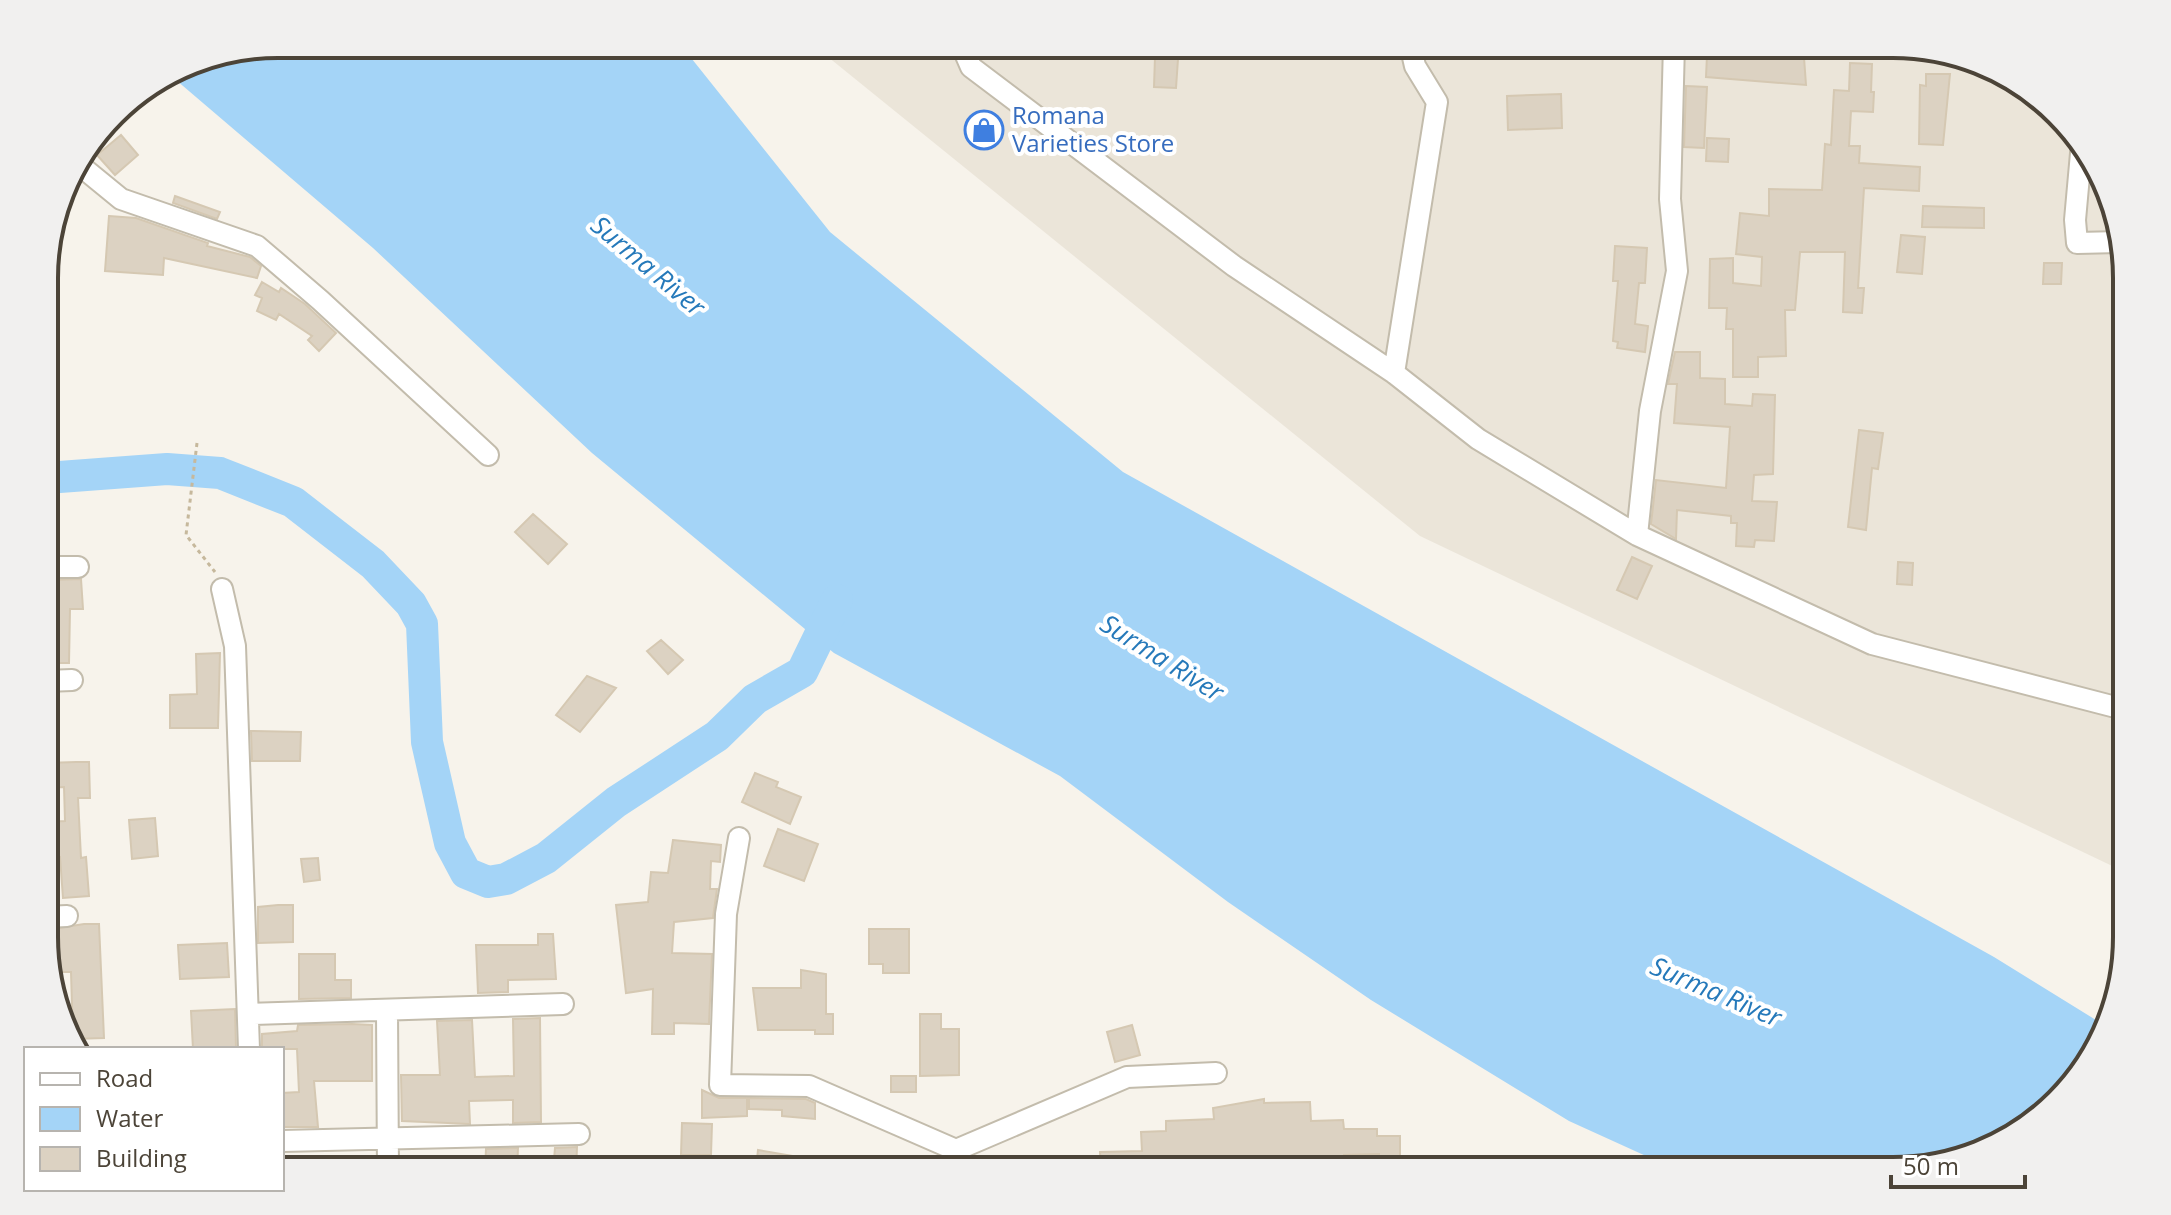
<svg xmlns="http://www.w3.org/2000/svg" width="2171" height="1215" font-family="'Open Sans',sans-serif">
<style>
.residential{fill:#ebe5d9}
.water{fill:#a4d4f7}
.lines{fill:none;stroke-linecap:round;stroke-linejoin:round}
.river{stroke:#a4d4f7;stroke-width:32}
.building{fill:#dcd2c2;stroke:#d5c8b2;stroke-width:2}
.lane-casing{stroke:#c3bcac;stroke-width:14}
.street-casing{stroke:#c3bcac;stroke-width:24}
.path{stroke:#c6b89c;stroke-width:3;stroke-dasharray:4 4;stroke-linecap:butt}
.lane{stroke:#fff;stroke-width:10}
.street{stroke:#fff;stroke-width:20}
.labels{text-anchor:middle;stroke-width:8;stroke-linejoin:round;paint-order:stroke}
.shop-label{font-size:24px;fill:#366cbe;stroke:#fff;text-anchor:start}
.water-label{font-size:26px;font-style:italic;fill:#2579ba;stroke:#fff}
.rim{fill:none;stroke:#4c4438;stroke-width:4}
</style>
<rect width="100%" height="100%" fill="#f7f3eb"/>
<path class="residential" d="M812,44H1894L2010,75L2088,148L2126,262L2127,873L1420,536Z"/>
<path class="water" d="M278,44H680L830,232L1123,472L1994,957L2104,1025L2096,1054L2023,1132L1908,1171H1679L1569,1121L1371,1000L1228,902L1060,776L834,653L592,453L373,248L169,74L189,62Z"/>
<g class="lines">
<path class="river" d="M46,478L167,469L220,473L293,502L373,564L411,604L422,624L427,742L450,843L466,873L488,882L506,879L546,858L616,802L717,736L755,699L802,672L837,600"/>
</g>
<path class="building" d="M1721,44H1803L1806,85L1706,77L1707,55L1721,56Z
M1155,57L1178,59L1176,88L1154,87Z
M1850,63L1872,64L1871,92H1874L1873,112L1851,111L1849,146H1860L1859,163L1920,167L1919,191L1864,188L1858,288H1864L1862,313L1843,312L1845,252H1800L1795,310H1785L1786,356L1758,357V377H1733V329H1726L1727,308H1709L1710,259L1733,258V283L1761,286L1762,257L1736,254L1740,213L1769,216V189L1822,190L1825,144L1831,145L1834,90L1849,91Z
M1926,74H1950L1943,145L1919,144L1920,85L1926,86Z
M1686,86L1707,87L1704,148L1684,147Z
M1561,94L1562,128L1508,130L1507,96Z
M121,135L138,155L115,175L97,155Z
M1707,138L1729,139L1728,162L1706,161Z
M175,196L220,212L217,219L173,203Z
M1923,206L1984,208V228L1922,227Z
M109,216L136,218L208,243L207,246L250,257L261,266L257,278L164,258L163,275L105,271Z
M1901,235L1925,237L1922,274L1897,272Z
M1615,246L1647,248L1645,283H1639L1635,324L1648,326L1645,352L1617,348L1618,342L1613,341L1618,281H1613Z
M2044,263H2062L2061,284H2043Z
M262,282L279,292L281,288L305,304L336,333L319,351L308,340L312,336L279,314L276,320L257,311L262,298L255,295Z
M1675,352H1700V378L1725,379V404L1752,406L1753,394L1775,395L1773,474L1754,475L1752,501L1777,502L1774,541L1755,540L1754,547L1736,546L1737,523H1731V516L1677,510L1676,539L1651,524L1656,480L1726,488L1730,427L1674,423L1677,384H1668Z
M1859,430L1883,433L1878,469L1872,468L1866,530L1848,527Z
M533,514L567,544L548,564L515,532Z
M1632,557L1652,566L1637,599L1617,590Z
M1898,562L1913,563L1912,585L1897,584Z
M81,579L83,609H70L69,663H46V618H52L49,580Z
M661,640L683,660L668,674L647,651Z
M220,653L218,728H170V695L197,694L196,654Z
M587,676L616,688L580,732L556,715Z
M251,731L301,732L300,761H252Z
M76,762H89L90,798H78L81,858L86,857L89,896L63,898L60,857L46,858V822L65,821L64,787L46,788V763Z
M755,773L778,782L776,787L801,797L790,824L742,802Z
M155,818L158,856L132,859L129,820Z
M778,829L818,844L804,881L764,866Z
M673,840L721,845L720,862L711,861L710,889H717L713,918L674,922L672,953L712,954L709,1024L674,1023V1034H652L653,989L626,993L616,905L648,902L651,872L668,873Z
M318,858L320,880L304,882L301,859Z
M278,905H293V942L258,943V907Z
M84,924H99L104,1038L73,1039L71,972H48L46,967V930Z
M869,929H909V973H883V964H869Z
M538,934H553L556,979L508,980V992L478,993L476,945H538Z
M227,943L229,977L180,979L178,945Z
M299,954H335V980H351V998L299,999Z
M801,970L826,974V1014H833V1034H815V1030H758L753,988H801Z
M235,1009L236,1049H193L191,1011Z
M920,1014H941V1029H959V1075L920,1076Z
M540,1018L541,1122L513,1123V1100L469,1101L470,1124L402,1121L401,1075H440L437,1021L472,1020L475,1077L514,1076L513,1019Z
M352,1024L372,1025V1081H314L318,1127H282V1093L299,1092L297,1049H262V1034L297,1031L298,1025Z
M1132,1025L1140,1055L1115,1062L1107,1032Z
M891,1076H916V1092H891Z
M702,1090L719,1098H747V1116L702,1118Z
M749,1098L806,1099L815,1103V1119L782,1116V1110L749,1109Z
M1264,1099V1103L1310,1102L1311,1121L1343,1120L1344,1129H1377V1136H1400V1162L1379,1163V1154L1344,1155V1169L1101,1171L1100,1152L1142,1151L1141,1132L1166,1131V1121L1214,1119L1213,1108Z
M682,1123L712,1124L711,1155H681Z
M577,1147L576,1171H553L555,1148Z
M518,1148L517,1171H485L486,1149Z
M758,1150L816,1160V1157H834V1171L756,1168Z"/>
<g class="lines">
<g class="lane-casing">
<path id="lane" d="M655,1164L749,1171"/>
</g>
<g class="street-casing">
<path id="street" d="M961,44L971,67L1234,266L1394,373L1478,439L1637,535L1872,644L2127,710
M1903,47L1909,48
M2082,142L2075,220L2077,243L2120,242
M77,163L121,199L257,246L320,300L488,455
M1394,373L1437,102L1415,66L1410,44
M1637,535L1650,411L1677,271L1670,199L1674,44
M46,567H78
M222,589L235,646L249,1049
M46,681L72,680
M739,838L726,914L720,1085L809,1086L956,1150L1127,1077L1216,1073
M46,917L67,916
M387,1012L388,1171
M250,1014L563,1004
M282,1141L579,1134"/>
</g>
<path class="path" d="M197,443L186,535L215,572"/>
<use href="#lane" class="lane"/>
<use href="#street" class="street"/>
</g>
<defs>
<g id="shop-ring" transform="scale(2)"><circle r="9.5" fill="#fff" stroke="#3f7fe0" stroke-width="1.5"/><path d="M-5-2.5h2.3a2.7 3.5 0 0 1 5.4 0H5L5.5 6h-11ZM-1.5-2.5h3a1.5 2.3 0 0 0-3 0Z" fill="#3f7fe0"/></g>
</defs>
<g fill-rule="evenodd">
<use href="#shop-ring" x="984" y="130"/>
</g>
<g class="labels">
<g class="shop-label">
<text x="1012" y="124">Romana<tspan x="1012" dy="28">Varieties Store</tspan></text>
</g>
<g class="water-label">
<text transform="translate(648 266) rotate(40)" y="9">Surma River</text>
<text transform="translate(1162 658) rotate(32)" y="9">Surma River</text>
<text transform="translate(1716 992) rotate(23)" y="9">Surma River</text>
</g>
</g>
<path d="M0 0H2171V1215H0ZM278 58H1893A220 220 0 0 1 2113 278V937A220 220 0 0 1 1893 1157H278A220 220 0 0 1 58 937V278A220 220 0 0 1 278 58Z" fill="#f1f0ef" fill-rule="evenodd"/>
<path class="rim" d="M278 58H1893A220 220 0 0 1 2113 278V937A220 220 0 0 1 1893 1157H278A220 220 0 0 1 58 937V278A220 220 0 0 1 278 58Z"/>
<rect x="24" y="1047" width="260" height="144" fill="#ffffff" stroke="#b7b4af" stroke-width="2"/>
<rect x="40" y="1073" width="40" height="12" fill="#ffffff" stroke="#b7b4af" stroke-width="2"/>
<text x="96" y="1087" font-size="24" fill="#4c4438">Road</text>
<rect x="40" y="1107" width="40" height="24" fill="#a4d4f7" stroke="#b7b4af" stroke-width="2"/>
<text x="96" y="1127" font-size="24" fill="#4c4438">Water</text>
<rect x="40" y="1147" width="40" height="24" fill="#dcd2c2" stroke="#b7b4af" stroke-width="2"/>
<text x="96" y="1167" font-size="24" fill="#4c4438">Building</text>
<path d="M1891 1175v12h134v-12" fill="none" stroke="#4c4438" stroke-width="4"/>
<text x="1903" y="1175" font-size="24" fill="#4c4438" stroke="#ffffff" stroke-width="6" paint-order="stroke">50 m</text>
</svg>
